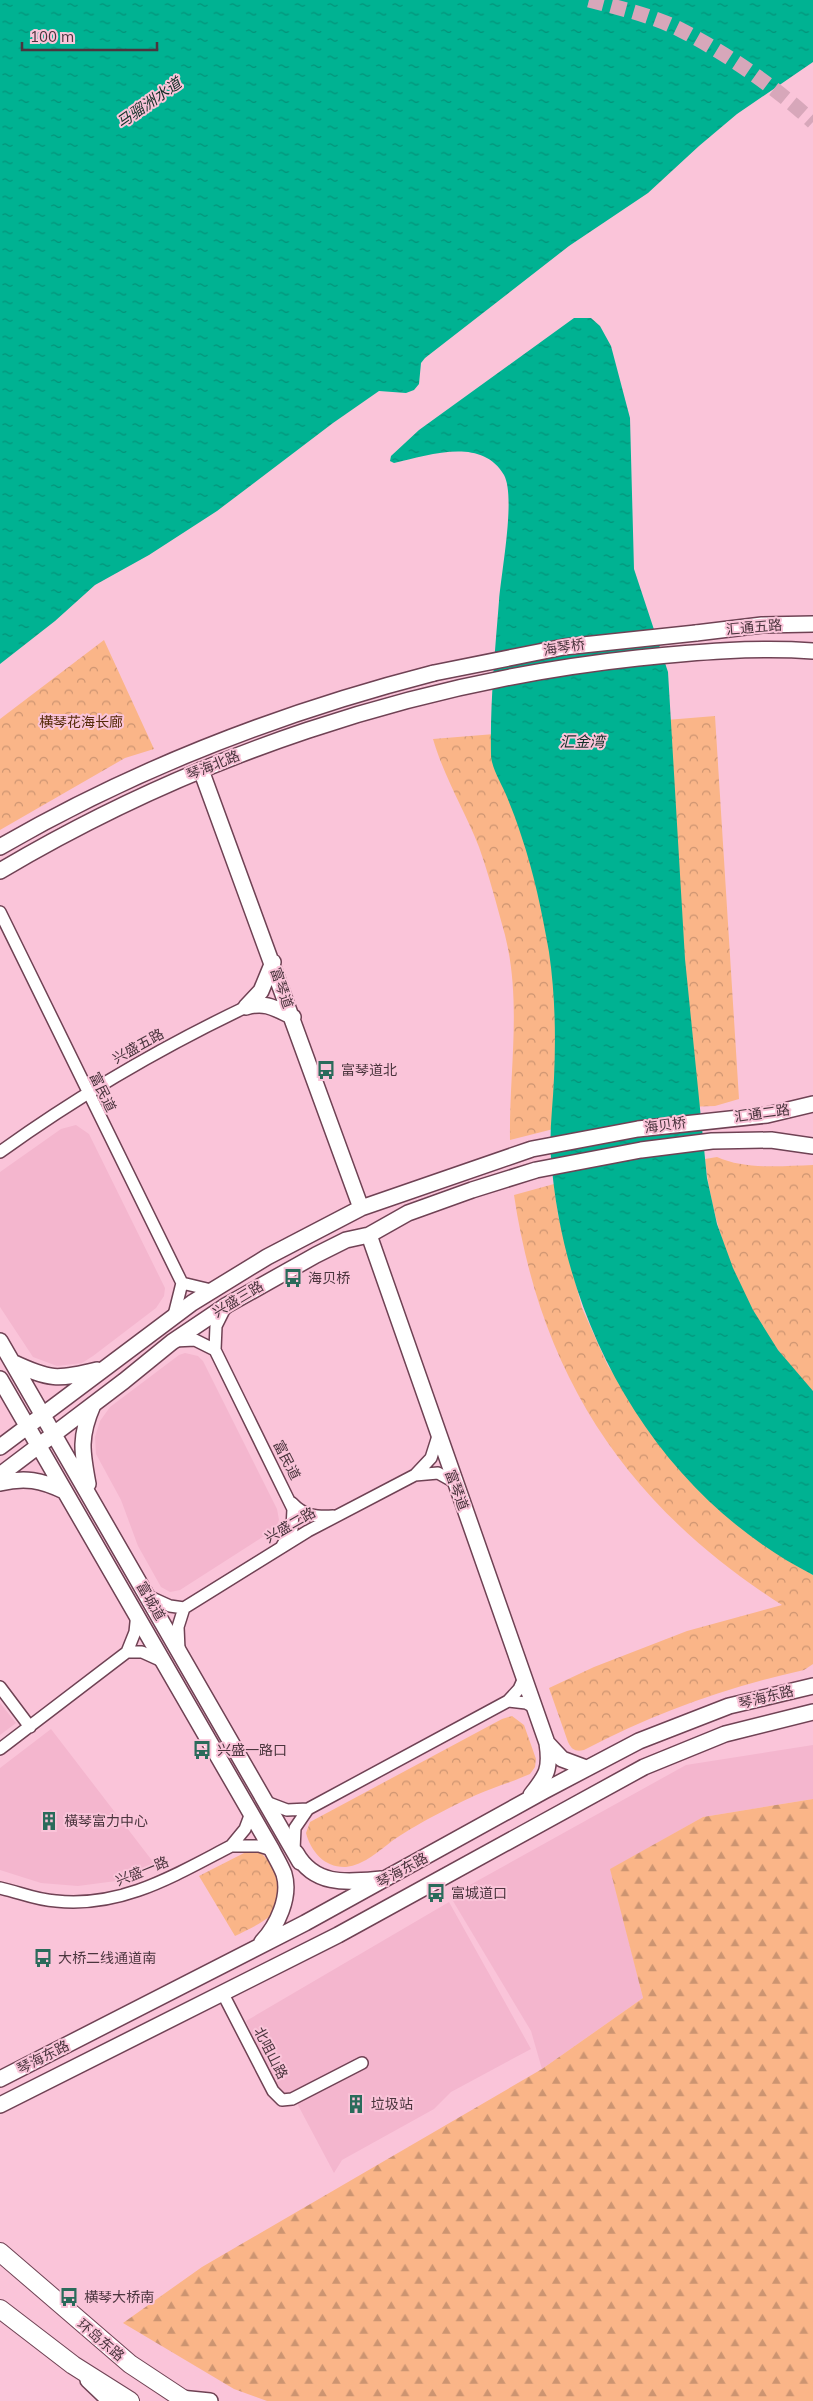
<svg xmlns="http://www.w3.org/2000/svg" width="813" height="2401" font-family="Mulish,'Noto Sans SC',sans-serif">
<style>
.built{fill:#f4b6ce}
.forest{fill:url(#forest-firs)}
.park{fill:url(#park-crowns)}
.water{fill:url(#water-ripples)}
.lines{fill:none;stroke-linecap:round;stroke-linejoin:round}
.secondary-tunnel{stroke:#d7a7ba;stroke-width:15;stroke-dasharray:15 8;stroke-linecap:butt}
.street-casing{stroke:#6f4254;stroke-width:14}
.secondary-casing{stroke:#6f4254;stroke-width:18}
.primary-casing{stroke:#6f4254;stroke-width:20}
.street{stroke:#fff;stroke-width:11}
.secondary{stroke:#fff;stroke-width:15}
.primary{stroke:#fff;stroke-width:18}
.secondary-bridge-casing{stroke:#6f4254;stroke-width:18;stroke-linecap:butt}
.secondary-bridge{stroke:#fff;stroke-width:15}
.labels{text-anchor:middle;stroke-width:4;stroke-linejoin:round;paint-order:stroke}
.street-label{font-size:14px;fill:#4b353e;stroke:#fac4d9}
.park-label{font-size:14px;fill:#552a08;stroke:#fac4d9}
.poi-label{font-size:14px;fill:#4b353e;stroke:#fac4d9;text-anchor:start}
.water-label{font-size:15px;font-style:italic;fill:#133028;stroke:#fac4d9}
</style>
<defs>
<pattern id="forest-firs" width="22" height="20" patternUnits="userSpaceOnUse" patternTransform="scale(1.25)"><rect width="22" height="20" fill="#fab588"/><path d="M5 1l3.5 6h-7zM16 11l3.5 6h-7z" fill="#cc9471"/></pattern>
<pattern id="park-crowns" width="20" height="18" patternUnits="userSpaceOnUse" patternTransform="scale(1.25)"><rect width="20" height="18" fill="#fab588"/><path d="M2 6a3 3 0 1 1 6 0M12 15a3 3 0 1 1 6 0" fill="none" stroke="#cc9471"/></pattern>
<pattern id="water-ripples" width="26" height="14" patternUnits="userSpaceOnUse" patternTransform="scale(1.25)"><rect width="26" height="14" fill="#00b292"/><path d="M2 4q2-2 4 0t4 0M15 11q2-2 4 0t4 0" fill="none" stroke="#049279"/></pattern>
</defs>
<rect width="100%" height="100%" fill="#fac4d9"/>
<path class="built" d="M76,1125L89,1134L165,1288L164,1296L156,1308L93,1356L82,1363L57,1366L33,1357L0,1307V1172L61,1129Z
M185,1353L198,1356L203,1361L277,1509L279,1520L277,1525L269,1533L180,1590L170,1592L161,1587L138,1546L121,1500L96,1454L95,1437L100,1421L110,1407L179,1355Z
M0,1703L16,1723L0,1735Z
M51,1729L157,1867L116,1881L78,1886L41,1883L0,1870V1768Z
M813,1745V1799L703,1817L611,1869L643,1998L542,2069L531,2031L450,1896L686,1765Z
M449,1902L531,2049L451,2092L434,2109L342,2160L334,2173L291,2092L281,2096L246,2021Z"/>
<path class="forest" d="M813,1799V2401H267L234,2389L123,2323L202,2267L542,2069L643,1998L610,1869L703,1817Z"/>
<path class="park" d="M104,640L154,749L125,758L0,830V719Z
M715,716L739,1099L715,1106L657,1108L577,1123L510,1140C509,1071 522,1003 505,935C497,906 489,875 479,847C465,811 444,777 433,739Z
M717,1157C746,1170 782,1166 813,1165V1391C752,1331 714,1243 705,1159Z
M554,1184L558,1215L582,1308L608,1366L702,1493L750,1535L813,1575V1664L804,1670C727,1687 654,1713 584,1750C576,1752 572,1750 568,1742L549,1688L594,1667L687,1631L782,1605C627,1506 541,1377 514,1195Z
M512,1716L524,1725L536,1759L535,1767L530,1774C512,1782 494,1787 476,1795C452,1806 413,1826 392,1841C379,1851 364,1865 346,1867C325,1868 311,1852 306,1833L310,1822L502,1719Z
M259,1851C275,1865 290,1895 272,1914C262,1924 248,1929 235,1936L199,1876L246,1852Z"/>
<path class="water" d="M0,0H813V62L737,114L699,146L648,193L569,246L425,358L421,363L419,384L414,390L406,393L379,391L333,423L217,511L149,555L95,585L55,621L0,664Z
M574,318H591L600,326L611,346L630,418L634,569L668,672L685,959L707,1178L717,1224L733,1268L753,1310L778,1350L813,1391V1575C657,1495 564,1329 551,1158C549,1131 553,1105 554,1078C556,1036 555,993 549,952C542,912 534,873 521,835C517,822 512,809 507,797C502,784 491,768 491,754C490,703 495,651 499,601C501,573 516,497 504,475C481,436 428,456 394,463L390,461L391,456L419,430Z"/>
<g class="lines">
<path class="secondary-tunnel" d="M589,0C619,8 650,15 677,28C726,53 773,85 813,122"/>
<g class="street-casing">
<path id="street" d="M0,912L182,1283
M0,1152C78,1096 160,1048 246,1007
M182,1283L211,1290
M225,1308L216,1326L215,1350L293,1509L292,1529L282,1546
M174,1315L182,1283
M174,1341L195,1340L215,1350
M415,1475L438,1473L454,1482
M292,1503C304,1516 316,1517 333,1516
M148,1596L170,1606L184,1608
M179,1650L178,1627L184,1608L308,1531L415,1475L431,1458L438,1436
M127,1652H142L164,1662
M0,1687L30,1727
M508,1701L526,1703L534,1707
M0,1749L127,1652L135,1632L137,1613
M266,1802L287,1810L308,1809L508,1701L519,1689L524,1678
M251,1813L245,1829L231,1846H259L272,1850
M294,1850L295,1828L308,1809
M0,1888C19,1892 36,1900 56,1901C122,1908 175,1875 231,1846
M222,1992L273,2091L282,2100L292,2099L362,2063"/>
</g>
<g class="secondary-casing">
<path id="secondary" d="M696,633L762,625L813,624
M201,770L361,1208
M0,847C136,768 282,712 434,673
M0,871C194,756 413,682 638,658C695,652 755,647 813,651
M246,1007L261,991L273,962
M246,1007C266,1001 276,1009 293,1017
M369,1235L547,1743C551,1769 547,1775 531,1795
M0,1341L300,1862
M12,1362C50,1380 57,1380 97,1370
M0,1379L272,1850C276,1858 281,1866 284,1874C291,1897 277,1926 262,1942
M0,1447L192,1303L267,1257L361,1208L532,1149L638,1129L767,1115L813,1104
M0,1475L124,1381L172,1342L227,1305L316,1255L346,1240L369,1235L408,1213L472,1190L536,1170L641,1150L712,1141L771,1140L813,1146
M0,1483C25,1477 41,1480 64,1491
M88,1484C82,1452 79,1437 93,1405
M547,1743L562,1759L586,1768
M296,1853C315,1887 348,1882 381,1879
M0,2079L305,1923L544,1791L639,1741L729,1706L813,1686
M0,2105L338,1935L644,1767L725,1734L813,1712
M88,2380L110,2401
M180,2398L210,2401"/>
</g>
<g class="primary-casing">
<path id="primary" d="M0,2252L130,2364L186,2401
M0,2309L73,2365L130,2401"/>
</g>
<use href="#street" class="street"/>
<use href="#secondary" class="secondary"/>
<use href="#primary" class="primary"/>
<g class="secondary-bridge-casing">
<path id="secondary-bridge" d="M434,673L564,647L696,633"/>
</g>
<use href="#secondary-bridge" class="secondary-bridge"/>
</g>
<defs>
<g id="bus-bare" transform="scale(1.5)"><path d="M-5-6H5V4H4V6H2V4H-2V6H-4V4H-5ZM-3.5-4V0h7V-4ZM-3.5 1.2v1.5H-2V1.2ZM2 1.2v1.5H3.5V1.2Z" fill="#2a6b5b" stroke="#fac4d9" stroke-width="2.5" paint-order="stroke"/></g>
<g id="building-bare" transform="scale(1.5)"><path d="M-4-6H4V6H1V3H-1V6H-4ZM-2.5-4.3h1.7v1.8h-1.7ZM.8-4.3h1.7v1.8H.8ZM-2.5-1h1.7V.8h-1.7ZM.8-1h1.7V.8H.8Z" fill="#2a6b5b" stroke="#fac4d9" stroke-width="2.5" paint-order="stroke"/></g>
</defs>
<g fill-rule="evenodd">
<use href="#bus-bare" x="326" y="1070"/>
<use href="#bus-bare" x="293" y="1278"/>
<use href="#bus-bare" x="202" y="1750"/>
<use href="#building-bare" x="49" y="1821"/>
<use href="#bus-bare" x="436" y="1893"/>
<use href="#bus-bare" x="43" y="1958"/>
<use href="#building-bare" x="356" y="2104"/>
<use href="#bus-bare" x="69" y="2297"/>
</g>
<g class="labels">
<g class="street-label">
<text transform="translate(754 627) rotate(-5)" y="5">汇通五路</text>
<text transform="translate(564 647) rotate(-9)" y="5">海琴桥</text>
<text transform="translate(213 765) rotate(-22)" y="5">琴海北路</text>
<text transform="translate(282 988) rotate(71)" y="5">富琴道</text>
<text transform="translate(138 1046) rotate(-29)" y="5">兴盛五路</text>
<text transform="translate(103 1092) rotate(64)" y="5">富民道</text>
<text transform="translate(762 1113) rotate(-8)" y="5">汇通二路</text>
<text transform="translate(665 1125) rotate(-8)" y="5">海贝桥</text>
<text transform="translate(238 1299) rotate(-31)" y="5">兴盛三路</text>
<text transform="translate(287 1460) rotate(63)" y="5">富民道</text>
<text transform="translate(457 1490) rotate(70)" y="5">富琴道</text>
<text transform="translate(290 1525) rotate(-30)" y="5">兴盛二路</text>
<text transform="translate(151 1601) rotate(60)" y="5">富城道</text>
<text transform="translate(766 1697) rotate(-14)" y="5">琴海东路</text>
<text transform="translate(402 1870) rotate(-29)" y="5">琴海东路</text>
<text transform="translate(142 1871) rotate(-22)" y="5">兴盛一路</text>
<text transform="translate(271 2053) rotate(63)" y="5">北咀山路</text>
<text transform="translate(43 2057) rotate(-27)" y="5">琴海东路</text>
<text transform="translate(101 2340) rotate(40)" y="5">环岛东路</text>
</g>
<g class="park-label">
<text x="81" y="727">横琴花海长廊</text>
</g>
<g class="poi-label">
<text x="341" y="1075">富琴道北</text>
<text x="308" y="1283">海贝桥</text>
<text x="217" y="1755">兴盛一路口</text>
<text x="64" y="1826">橫琴富力中心</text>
<text x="451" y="1898">富城道口</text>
<text x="58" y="1963">大桥二线通道南</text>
<text x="371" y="2109">垃圾站</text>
<text x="84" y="2302">横琴大桥南</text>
</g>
<g class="water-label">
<text transform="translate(149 103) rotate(-35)" y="5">马骝洲水道</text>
<text x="582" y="747">汇金湾</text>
</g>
</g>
<path d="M22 42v8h135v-8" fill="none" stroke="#4b353e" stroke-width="2.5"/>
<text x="30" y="42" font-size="15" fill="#4b353e" stroke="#fac4d9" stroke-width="4" paint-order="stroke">100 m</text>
</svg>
